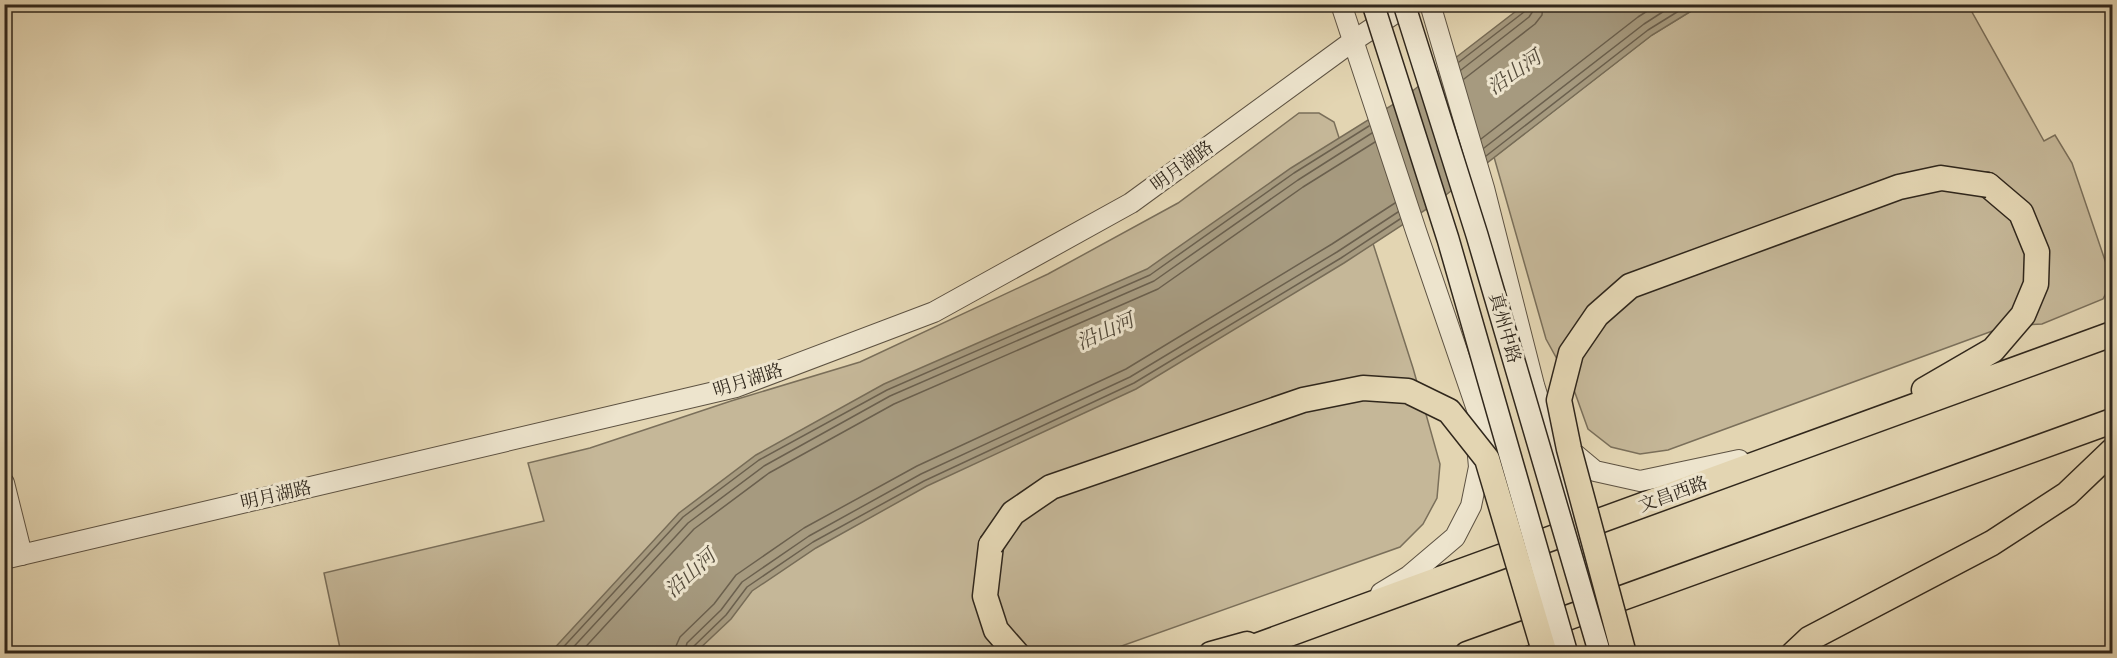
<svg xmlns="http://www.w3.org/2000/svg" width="2117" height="658" font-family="Vollkorn,'Noto Serif SC',serif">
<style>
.green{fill:#c5b798;stroke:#7a6f5a;stroke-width:1.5}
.water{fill:#a69a7f;stroke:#776c57;stroke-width:1.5}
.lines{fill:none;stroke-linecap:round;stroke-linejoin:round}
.shore{stroke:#6b604e;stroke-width:1.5}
.tertiary-casing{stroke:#5d5242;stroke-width:22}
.primary-casing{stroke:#30271c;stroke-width:27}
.tertiary{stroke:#ede4cd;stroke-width:20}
.primary{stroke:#e3d5b2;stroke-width:24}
.secondary-bridge-casing{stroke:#30271c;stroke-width:24;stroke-linecap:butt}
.primary-bridge-casing{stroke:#30271c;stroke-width:27;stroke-linecap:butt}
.secondary-bridge{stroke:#ede4cd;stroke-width:21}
.primary-bridge{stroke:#e3d5b2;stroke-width:24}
.labels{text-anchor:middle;stroke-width:6;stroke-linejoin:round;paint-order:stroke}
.street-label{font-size:18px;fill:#30271c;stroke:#ede4cd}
.water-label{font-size:20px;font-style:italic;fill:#534a3a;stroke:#ede4cd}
</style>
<rect width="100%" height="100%" fill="#e3d5b2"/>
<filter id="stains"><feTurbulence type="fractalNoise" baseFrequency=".00333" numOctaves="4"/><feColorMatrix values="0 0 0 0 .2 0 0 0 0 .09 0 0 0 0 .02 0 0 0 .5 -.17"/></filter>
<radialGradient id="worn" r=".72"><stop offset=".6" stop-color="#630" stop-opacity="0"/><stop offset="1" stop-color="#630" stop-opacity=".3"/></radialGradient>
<path class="green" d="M1701,5H1968L2044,141L2055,135L2072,163L2112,281L2103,299L2042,324L2006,326L1668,450L1640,454L1611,447L1588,429L1574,390L1546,339L1494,157L1652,35Z
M1299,113H1319L1334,122L1413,368L1440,464L1437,498L1423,524L1400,547L1102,653H341L324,573L544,521L528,463L590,448L731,401L860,362L1048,274L1178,203Z"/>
<path class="water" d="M1524,5H1701L1652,35L1433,205L1344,263L1136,389L927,486L816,548L752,591L731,619L695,653L549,654L679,513L756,455L884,384L1147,269L1291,168L1402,99Z"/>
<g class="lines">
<path class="shore" d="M1459,62L1524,12L1527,4
M1461,70L1529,17L1533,11L1534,4
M1464,79L1535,24L1542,15L1543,4
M1481,139L1638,17L1658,4
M1484,148L1644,24L1675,4
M1486,156L1648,30L1690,4
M557,654L683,517L759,460L887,390L1150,275L1294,173L1369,126
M567,654L688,523L764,466L890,396L1154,281L1298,180L1372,133
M579,654L694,529L769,473L894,404L1158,289L1303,187L1375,142
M675,654L676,646L680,637L714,604L736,575L804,528L917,466L1126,369L1332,244L1395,203
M684,654L687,643L721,610L742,582L809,536L921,474L1130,377L1337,252L1398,212
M692,654L693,647L726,615L747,587L813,542L924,481L1134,383L1341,258L1400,219"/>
<g class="tertiary-casing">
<path id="tertiary" d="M1341,4L1416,231L1496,465
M1430,4L1484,188L1534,385L1578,529L1598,606
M1565,446L1595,471L1640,481L1739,460
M4,483L22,555
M4,559L736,387L934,312L1131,203L1353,41L1409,4
M1381,593L1409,576L1455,537L1471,506L1479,467L1477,445"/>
</g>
<g class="primary-casing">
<path id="primary" d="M1924,390L1993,350L2023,315L2036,284L2037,252L2021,213L1988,185
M991,545L985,596L996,630L1017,654
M1211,654L1247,644
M1234,654L2112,334
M1467,654L2112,421
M1793,654L1809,639L1992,543L2067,494L2112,451"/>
</g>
<use href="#tertiary" class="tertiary"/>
<use href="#primary" class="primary"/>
<g class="secondary-bridge-casing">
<path id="secondary-bridge" d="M1373,4L1448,239L1567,654
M1404,4L1477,235L1600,654"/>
</g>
<g class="primary-bridge-casing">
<path id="primary-bridge" d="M991,545L1013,513L1051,487L1303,400L1363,388L1408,391L1449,411L1487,459L1545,654
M1624,654L1569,449L1559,400L1571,353L1597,315L1630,286L1899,187L1941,178L1988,185"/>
</g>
<use href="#secondary-bridge" class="secondary-bridge"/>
<use href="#primary-bridge" class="primary-bridge"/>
</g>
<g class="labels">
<g class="street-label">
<text transform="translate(1182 166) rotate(-36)" y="6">明月湖路</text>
<text transform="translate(1505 328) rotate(74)" y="6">真州中路</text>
<text transform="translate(748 380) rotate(-18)" y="6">明月湖路</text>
<text transform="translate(1673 494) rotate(-20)" y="6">文昌西路</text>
<text transform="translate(276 495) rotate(-13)" y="6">明月湖路</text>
</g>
<g class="water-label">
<text transform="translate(1514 72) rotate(-35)" y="7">沿山河</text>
<text transform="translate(1105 331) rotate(-24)" y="7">沿山河</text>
<text transform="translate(690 573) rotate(-42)" y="7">沿山河</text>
</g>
</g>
<rect width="2117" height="658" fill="none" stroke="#e3d5b2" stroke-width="24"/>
<rect x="6" y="6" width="2105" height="646" fill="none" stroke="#30271c" stroke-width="3"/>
<rect x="12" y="12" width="2093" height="634" fill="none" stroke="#30271c" stroke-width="1.5"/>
<rect width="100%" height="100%" filter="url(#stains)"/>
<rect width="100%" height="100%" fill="url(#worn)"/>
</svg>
